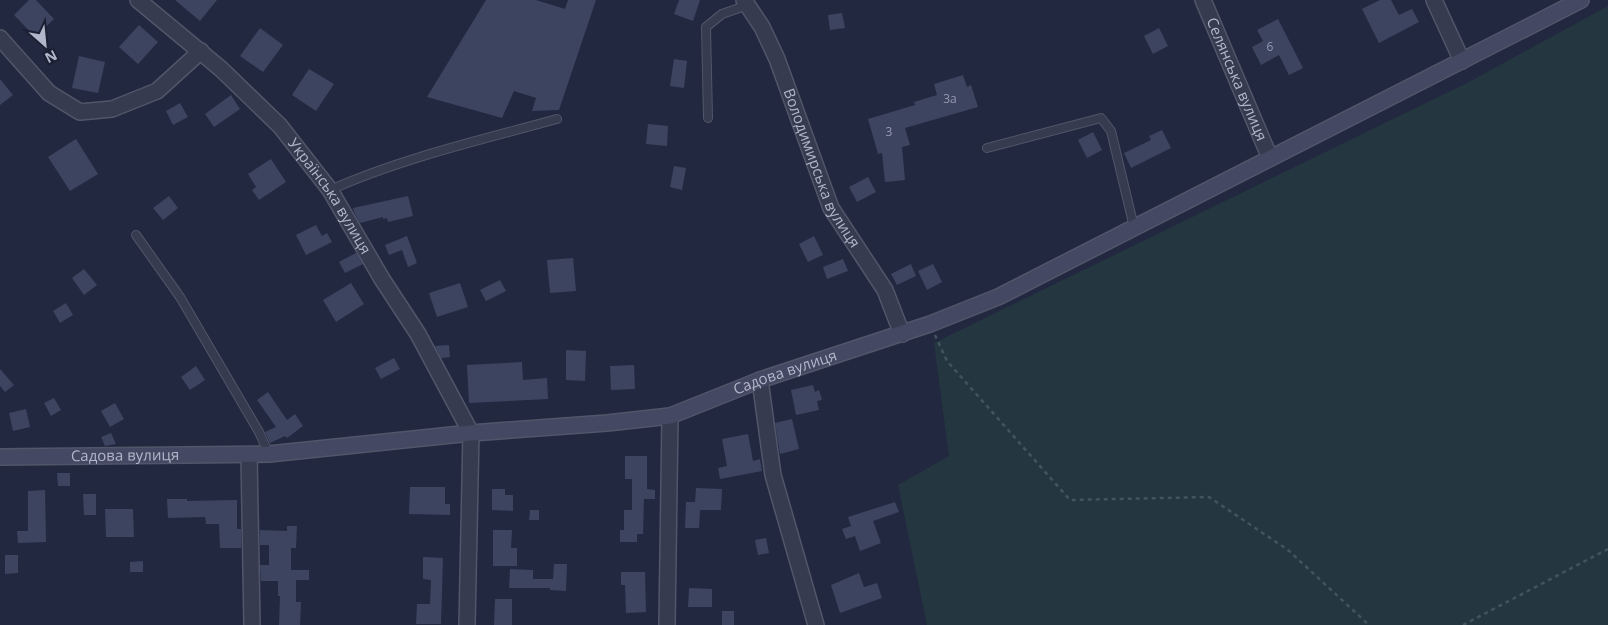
<svg xmlns="http://www.w3.org/2000/svg" width="1608" height="625" font-family="'Open Sans',sans-serif">
<style>
.green{fill:#243740}
.building{fill:#3d4460}
.lines{fill:none;stroke-linecap:round;stroke-linejoin:round}
.lane-casing{stroke:#51566a;stroke-width:10}
.street-casing{stroke:#51566a;stroke-width:18}
.secondary-casing{stroke:#51566a;stroke-width:18}
.path{stroke:#42545d;stroke-width:2.5;stroke-dasharray:4 4;stroke-linecap:butt}
.lane{stroke:#363b4f;stroke-width:8}
.street{stroke:#363b4f;stroke-width:15}
.secondary{stroke:#444862;stroke-width:15}
.labels{text-anchor:middle;stroke-width:4.5;stroke-linejoin:round;paint-order:stroke}
.number-label{font-size:12px;fill:#959ab0}
.street-label{font-size:15px;fill:#b2b6ca;stroke:#1b2034}
</style>
<rect width="100%" height="100%" fill="#22283f"/>
<path class="green" d="M1608,6V625H927L898,485L949,456L934,343L1469,82Z"/>
<path class="building" d="M29,0H36L54,19L35,37L14,15Z
M175,0H217L200,21Z
M486,0H536L565,9L568,0H596L559,110L532,111L536,98L514,91L502,118L427,97Z
M679,0H700L693,21L674,14Z
M1380,0H1391L1399,15L1412,9L1419,22L1379,43L1362,9Z
M842,13L845,28L830,30L828,15Z
M1278,19L1303,68L1289,75L1279,55L1261,65L1252,47L1263,41L1257,30Z
M139,25L158,42L138,64L119,47Z
M260,28L283,45L263,72L240,56Z
M1159,28L1168,46L1153,54L1144,36Z
M79,56L105,62L98,93L72,88Z
M674,59L687,61L684,88L670,86Z
M309,69L334,84L316,111L292,95Z
M963,75L967,87L971,85L978,107L905,128L910,145L902,147L905,180L885,182L882,153L878,154L868,119L915,105L914,102L937,95L934,84Z
M0,79L13,95L0,105Z
M231,95L240,109L214,127L205,114Z
M180,103L188,117L173,125L166,111Z
M648,124L668,126L667,146L646,144Z
M1162,130L1171,148L1131,168L1124,153L1151,140L1149,136Z
M1093,132L1102,150L1087,158L1078,140Z
M76,139L98,174L70,191L48,157Z
M271,159L286,182L259,200L252,190L256,187L248,174Z
M674,166L686,168L682,190L670,187Z
M868,177L876,192L857,202L849,187Z
M169,196L178,208L163,220L153,208Z
M408,196L413,216L388,222L387,218L383,219V217L360,223L354,212L353,208Z
M316,225L322,236L327,233L332,242L306,255L296,235Z
M407,236L417,263L408,267L402,250L389,255L385,245Z
M814,236L823,255L808,262L799,244Z
M356,253L363,264L345,273L339,262Z
M573,258L576,291L550,293L547,260Z
M843,259L848,271L827,279L823,267Z
M911,264L916,276L897,285L891,274Z
M933,264L942,282L927,290L918,271Z
M84,269L97,285L84,295L72,278Z
M500,280L506,291L486,301L480,290Z
M351,283L364,304L336,322L323,300Z
M460,283L468,307L437,317L429,293Z
M66,303L73,315L60,323L53,311Z
M449,345L450,357L441,358L435,346Z
M566,350L586,351L585,381L566,380Z
M394,358L400,369L381,379L375,368Z
M522,362L523,380L547,378L548,399L469,403L467,365Z
M634,365L635,389L611,390L610,366Z
M196,366L205,380L190,390L181,377Z
M0,369L14,385L5,392L0,386Z
M813,385L815,392L819,390L822,400L817,401L819,410L796,415L791,390Z
M268,392L287,420L295,414L303,426L287,438L285,436L270,443L265,432L276,427L257,400Z
M54,398L61,410L51,416L44,403Z
M115,403L124,419L110,427L101,411Z
M26,409L30,427L13,431L9,413Z
M792,419L799,449L780,454L775,423Z
M111,433L116,444L105,446L101,437Z
M748,434L753,461L760,459L762,471L720,479L718,468L727,466L722,439Z
M625,456H647V489L655,490V499H644L643,534H637V542H620V530H624V510H632V479H625Z
M57,473H70V486H58Z
M410,487H445V504H450V515L409,514Z
M696,488L722,489L721,510H700L699,528H685L686,502H695Z
M492,489H505V495H513V511L492,510Z
M45,490L46,542L18,543L17,531H28V491Z
M83,494H96V515H84Z
M167,499H187V501L237,500V529H241V548H220L219,524H206L205,517L168,518Z
M895,502L899,512L873,521L881,543L860,551L855,536L846,539L842,529L851,526L848,517Z
M105,509H133L134,537H106Z
M530,510H539V520H529Z
M287,526H297L296,548H291V570H309V580H296V602H301L300,625H279L280,596H278V581H261L260,565H269V545H260V530L287,531Z
M493,530H512L511,548H517V566H493Z
M766,538L769,553L758,555L755,540Z
M5,555H18V573L5,574Z
M423,557L443,558L441,624H416L417,604H430L431,580L423,579Z
M143,561V572H130V562Z
M554,564H567L566,591L550,590V588H509L510,569L533,570V579H553Z
M621,572H645L646,612L626,613L625,585H621Z
M859,573L864,587L877,583L882,598L840,613L831,585Z
M689,588L712,589V607H688Z
M495,599H512V625H494Z
M722,611H734V625H722Z"/>
<g class="lines">
<g class="lane-casing">
<path id="lane" d="M708,118L706,27L722,14L748,5
M987,148L1101,118L1111,131L1134,227
M330,190C402,158 481,140 557,119
M136,235L180,297L259,432L269,454"/>
</g>
<g class="street-casing">
<g id="street">
<path id="s1" d="M138,0L221,69L280,126L330,190L382,279L418,334L471,433L467,625"/>
<path id="s2" d="M744,0L762,27L777,59L831,208L885,290L902,334"/>
<path id="s3" d="M1203,0L1270,158"/>
<path d="M1434,0L1462,61"/>
<path d="M0,38L49,93L80,112L112,109L157,91L201,51"/>
<path d="M760,380L773,475L816,625"/>
<path d="M249,455L252,625"/>
<path d="M667,625L670,416"/>
</g>
</g>
<g class="secondary-casing">
<g id="secondary">
<path id="s4" d="M0,457L269,454L471,433L607,423L670,416L760,380L930,324L998,297L1581,0"/>
</g>
</g>
<path class="path" d="M935,335L947,361L1070,500L1209,497L1288,550L1369,625
M1463,625L1608,549"/>
<use href="#lane" class="lane"/>
<use href="#street" class="street"/>
<use href="#secondary" class="secondary"/>
</g>
<g class="labels">
<g class="number-label">
<text x="1270" y="51">6</text>
<text x="950" y="103">3а</text>
<text x="889" y="136">3</text>
</g>
<g class="street-label">
<text dy="5" stroke="none"><textPath href="#s3" startOffset="86">Селянська вулиця</textPath></text>
<text dy="5" stroke="none"><textPath href="#s2" startOffset="186">Володимирська вулиця</textPath></text>
<text dy="5" stroke="none"><textPath href="#s1" startOffset="276">Українська вулиця</textPath></text>
<text dy="5" stroke="none"><textPath href="#s4" startOffset="795">Садова вулиця</textPath></text>
<text dy="5" stroke="none"><textPath href="#s4" startOffset="125">Садова вулиця</textPath></text>
</g>
</g>
<g transform="translate(45 45) rotate(153)" stroke="#1b2034" stroke-width="4" paint-order="stroke">
<path d="M0-4L9 19L0 12L-9 19Z" fill="#b2b6ca"/>
<text y="-8" font-size="14" font-weight="bold" text-anchor="middle" fill="#b2b6ca">N</text>
</g>
</svg>
